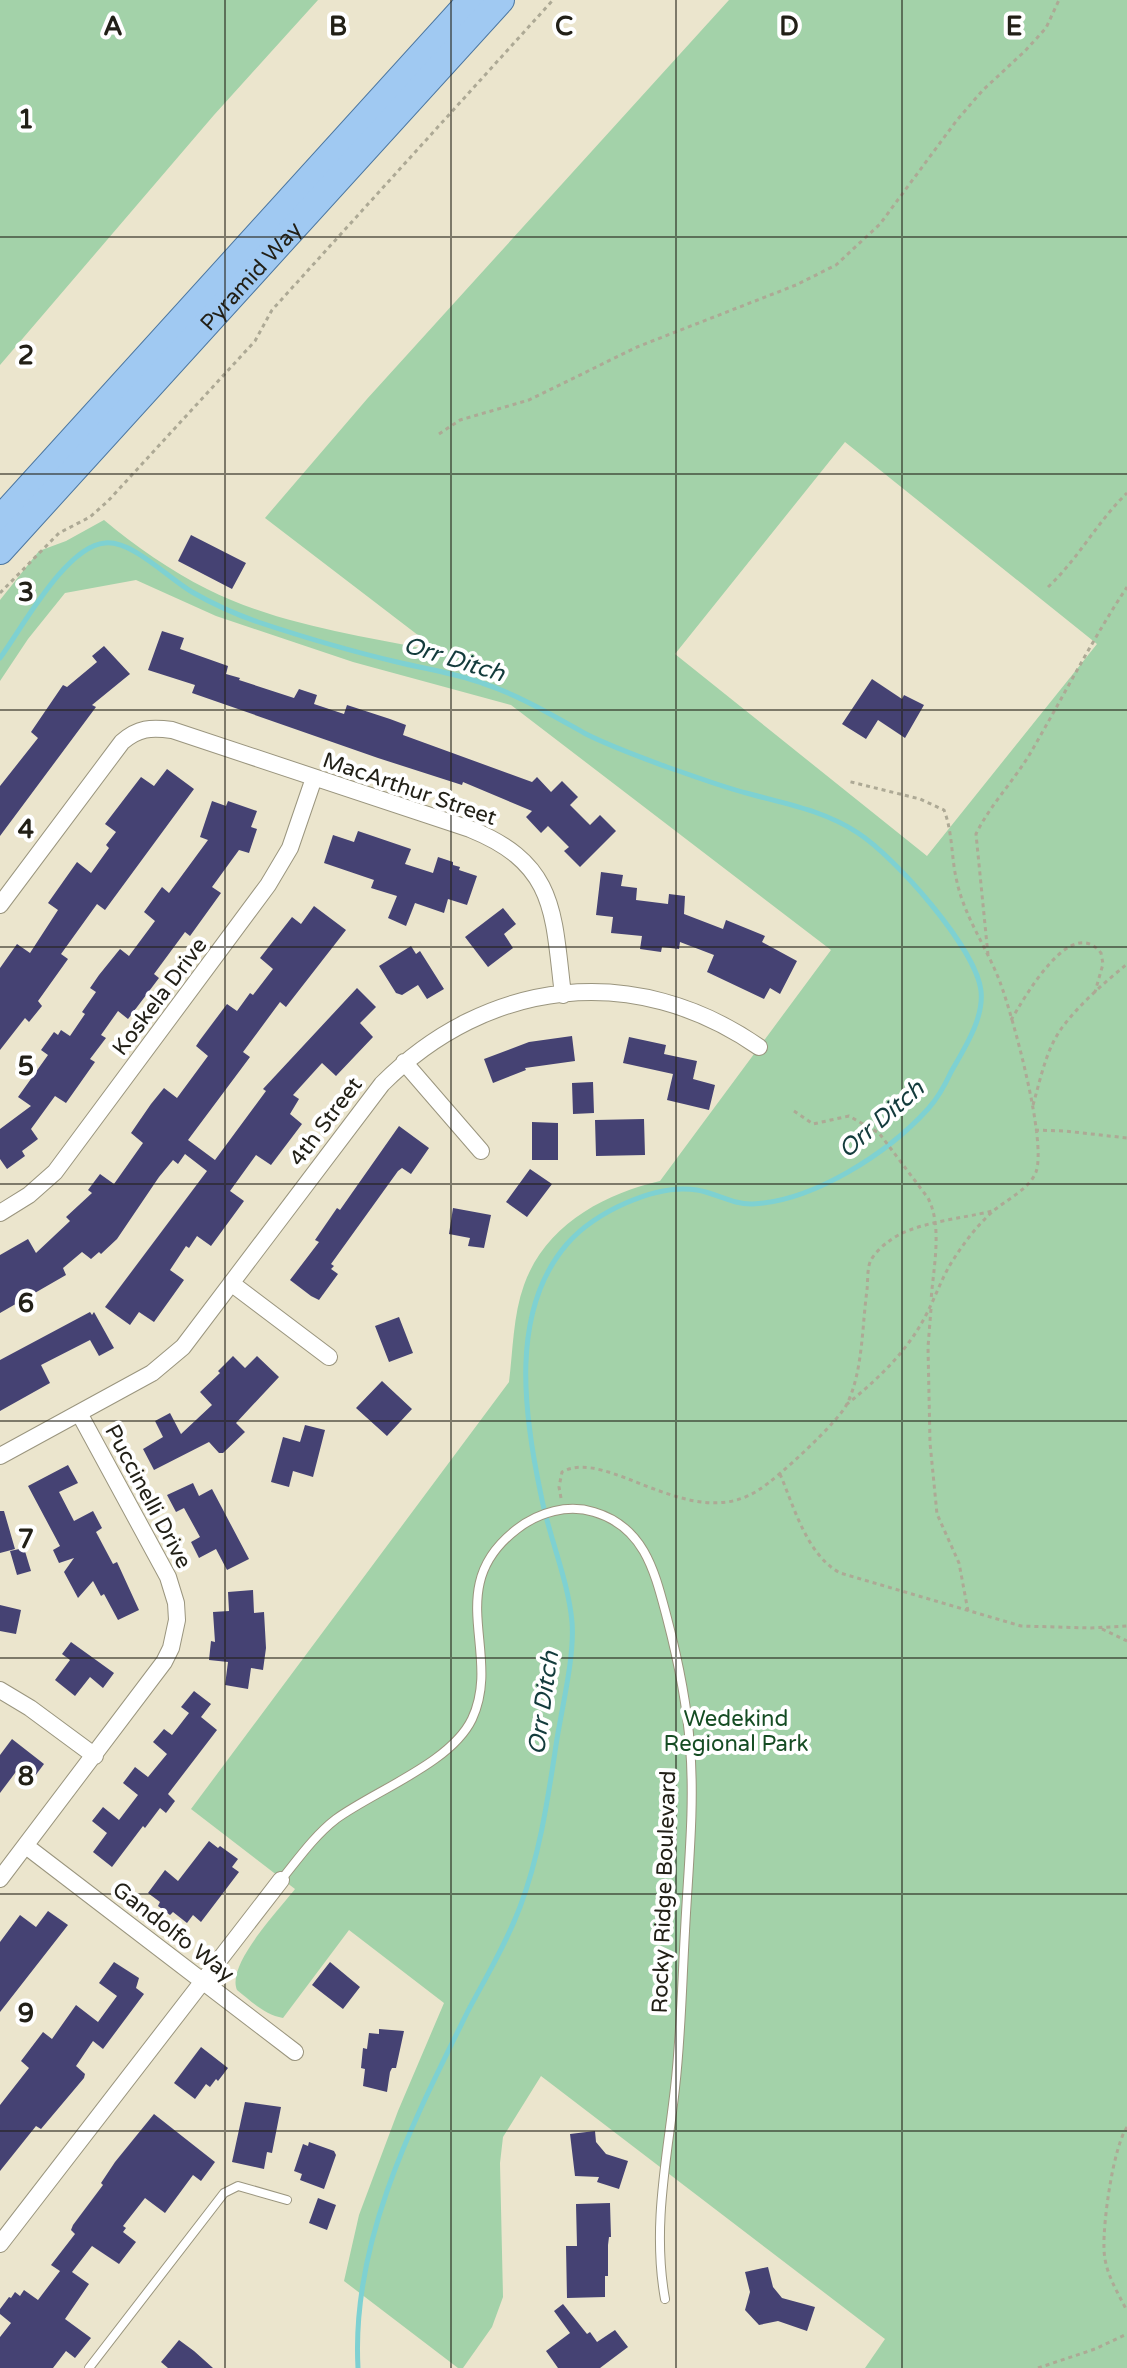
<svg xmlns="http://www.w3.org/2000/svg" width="1127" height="2368" font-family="'Varela Round',sans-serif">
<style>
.green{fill:#a3d2a9;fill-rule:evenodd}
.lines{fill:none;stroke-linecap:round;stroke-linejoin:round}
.stream{stroke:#7ed1d2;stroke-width:5}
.building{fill:#454273}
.lane-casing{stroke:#9a957e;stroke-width:10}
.street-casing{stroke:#9a957e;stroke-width:18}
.primary-casing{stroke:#4b76a0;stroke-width:28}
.path{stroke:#ada995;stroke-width:3;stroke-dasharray:4 4;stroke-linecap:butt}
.lane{stroke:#fff;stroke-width:8}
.street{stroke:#fff;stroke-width:16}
.primary{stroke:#a0c9f2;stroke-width:26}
.grid{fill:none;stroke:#222017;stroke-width:2;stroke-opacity:0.55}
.labels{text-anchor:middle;stroke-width:8;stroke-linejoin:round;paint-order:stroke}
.street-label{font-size:22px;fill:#222017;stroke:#fff}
.park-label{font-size:22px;fill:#154c23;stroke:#fff}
.water-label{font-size:24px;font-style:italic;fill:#133b3c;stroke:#fff}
.grid-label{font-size:26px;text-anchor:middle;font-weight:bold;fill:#222017;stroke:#fff;stroke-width:8;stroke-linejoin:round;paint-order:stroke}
</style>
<rect width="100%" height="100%" fill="#ebe5cd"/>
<path class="green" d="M0,0H318L214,115L0,365Z
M729,0H1127V2368H865L885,2339L541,2076L503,2137L500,2163L503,2297L492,2327L463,2368H458L344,2281L359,2215L398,2111L444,2003L349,1930L283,2018C265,2015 252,2002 237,1990C226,1965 279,1910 295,1889L191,1809L509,1382C513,1351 513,1315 524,1285C545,1226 603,1194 660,1181L831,950L511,705L353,662L216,616L136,580L65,593L28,639L0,681V600L39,551L66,541L104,520C135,546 171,571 207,589C278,625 363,636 440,652L265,518L367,399ZM845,442L1097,644L927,856L675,654Z"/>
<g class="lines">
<path class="stream" d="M0,658C22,628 66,546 105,543C132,540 168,578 192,592C213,604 235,614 258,622C303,637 350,651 397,662C426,669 454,673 482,683C519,695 552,715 586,734C612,747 640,757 667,767C694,776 722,787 750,794C787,804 825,811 858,833C895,857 976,948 981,991C984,1019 964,1049 951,1072C945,1085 938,1098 928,1109C888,1153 814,1201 753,1204C733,1205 716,1193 697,1190C655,1183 594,1213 567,1244C509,1311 524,1415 541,1495C549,1537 568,1579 572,1622C575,1659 560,1714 555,1752C547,1804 539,1857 520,1907C506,1944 486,1977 468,2011C413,2122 351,2241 358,2368"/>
</g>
<path class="building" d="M191,535L246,563L232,589L178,561Z
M162,631L184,638L180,649L228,666L226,674L240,678L239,680L294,698L299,689L317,695L314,704L344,714L347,705L390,719L406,725L403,735L532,782L537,777L551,792L562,781L578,797L570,805L590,825L600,815L616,831L580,867L564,851L569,847L548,826L541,833L526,817L532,811L463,782L462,785L378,758L192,693L195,685L148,670Z
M104,646L130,674L92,705L96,707L0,836V786L38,738L31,732L63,685L67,687L97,662L92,656Z
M872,679L902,699L904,695L924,705L905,738L878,720L866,739L842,724Z
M167,769L194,789L105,910L97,904L61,954L68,959L38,1001L42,1006L29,1022L25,1018L0,1050V968L17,944L30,953L58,910L48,903L77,862L91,873L109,848L106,845L116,832L105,824L141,777L154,786Z
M212,801L226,806L228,801L257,811L251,827L257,829L249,853L239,850L212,887L221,893L190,936L185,932L154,974L159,978L128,1019L118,1011L101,1035L106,1038L90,1059L95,1062L66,1103L55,1096L31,1129L38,1139L22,1151L25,1156L7,1169L0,1159V1129L31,1106L18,1097L48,1055L41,1050L54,1032L58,1035L61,1030L70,1036L85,1014L82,1012L96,992L90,988L99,975L120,949L129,956L155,921L144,912L162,887L169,893L208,840L200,837Z
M358,831L411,849L405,864L433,873L438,857L453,862V865L460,867L459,870L477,876L467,905L448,899L444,913L415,903L406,926L388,918L397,896L371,888L374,880L324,863L333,835L354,842Z
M601,872L623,875L621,886L637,888L636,900L668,904L669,894L685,896L684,914L723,929L726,920L765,936L762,942L797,961L780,994L770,988L764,999L707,972L714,955L680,942L679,949L662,947L661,952L640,949L642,936L611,933L613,917L596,915Z
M314,906L346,930L286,1007L280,1002L243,1052L250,1057L188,1140L215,1160L266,1091L263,1089L357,988L376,1007L360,1023L373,1037L336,1076L322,1063L293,1095L299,1099L290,1114L302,1124L271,1165L256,1155L230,1191L244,1201L211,1246L197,1236L189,1248L186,1246L170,1270L184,1280L154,1322L139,1312L130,1325L105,1307L207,1171L185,1154L178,1164L173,1160L159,1177L117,1239L101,1254L99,1252L91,1259L82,1252L63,1268L66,1275L0,1313V1255L28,1239L36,1253L70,1221L66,1217L92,1193L88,1190L100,1174L114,1184L143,1143L131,1133L151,1104L164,1088L177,1098L208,1056L196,1046L200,1040L227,1004L237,1011L250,993L253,995L273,969L260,958L292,917L301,924Z
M503,908L516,924L504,934L513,948L488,967L465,937Z
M411,946L416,954L420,951L444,989L427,999L418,985L402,995L396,993L379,966Z
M572,1036L575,1061L525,1068L526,1070L493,1083L484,1059L529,1042Z
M629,1037L666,1045L664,1054L697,1061L693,1079L715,1085L709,1110L667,1100L673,1074L623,1063Z
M593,1082L594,1113L573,1114L572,1083Z
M644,1119L645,1155L596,1156L595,1120Z
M532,1122L558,1123V1160H532Z
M399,1126L429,1148L411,1174L402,1168L398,1171L331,1264L334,1266L331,1269L338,1274L319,1300L311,1296L290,1280L319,1242L315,1240L337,1208L340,1210Z
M530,1169L552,1184L527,1217L506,1202Z
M453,1208L491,1215L484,1248L468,1246L470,1238L449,1234Z
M90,1312L92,1315L94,1312L114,1348L99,1356L90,1340L41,1365L50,1383L0,1411V1360Z
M399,1317L413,1353L389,1362L375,1326Z
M233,1356L245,1368L257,1356L279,1377L236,1423L245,1432L223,1453H219L209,1442L154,1470L143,1449L163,1437L155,1421L170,1413L181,1434L212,1405L200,1392L220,1373L218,1371Z
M382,1381L412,1409L387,1436L356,1408Z
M305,1425L325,1430L313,1477L293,1471L289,1487L271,1482L283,1437L300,1442Z
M68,1465L78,1483L59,1492L74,1521L93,1511L102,1528L96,1532L113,1564L117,1562L139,1610L118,1620L104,1594L101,1596L93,1581L78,1598L64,1572L74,1558L59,1563L53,1550L60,1546L28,1486Z
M193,1483L199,1496L212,1489L249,1559L227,1570L216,1549L199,1558L191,1542L200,1537L184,1508L176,1512L167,1495Z
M0,1511H4L15,1549L0,1553Z
M24,1548L31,1571L17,1575L10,1551Z
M253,1590L254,1613L264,1612L266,1648L263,1670L251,1668L248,1689L225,1685L228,1662L209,1660L211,1641L215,1642L213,1612L229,1611L228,1592Z
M0,1605L21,1610L16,1634L0,1631Z
M71,1642L114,1673L103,1688L90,1677L75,1696L55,1680L70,1660L62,1654Z
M194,1691L211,1704L201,1717L217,1730L168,1794L175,1801L166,1813L160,1808L145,1828L143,1826L112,1867L93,1852L107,1833L92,1821L103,1807L119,1820L138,1795L123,1783L135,1767L148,1777L167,1754L153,1742L164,1729L172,1735L189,1713L181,1707Z
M12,1739L44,1764L32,1780L18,1769L0,1793V1755Z
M209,1841L218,1848L220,1846L238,1859L232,1867L239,1872L201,1922L193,1915L187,1923L173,1912L170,1915L158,1906L160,1902L148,1893L165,1870L178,1881Z
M48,1911L68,1925L0,2012V1942L20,1915L36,1927Z
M114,1962L139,1978L136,1988L144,1994L103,2049L93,2041L76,2066L85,2074L84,2078L41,2129L36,2126L0,2171V2105L29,2068L21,2061L43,2032L52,2039L76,2005L98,2022L117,1996L99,1983Z
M330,1962L360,1987L343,2009L312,1985Z
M379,2029L404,2031L396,2068H392L390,2072L387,2092L363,2086L365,2069L361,2068L363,2048L367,2049L369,2033L379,2034Z
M201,2047L228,2068L218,2081L216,2079L210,2087L206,2084L195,2099L174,2083Z
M245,2102L281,2107L272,2153L267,2152L264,2169L232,2162Z
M154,2114L215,2162L201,2181L193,2175L165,2213L145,2198L123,2226L126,2228L123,2232L136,2242L119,2264L92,2246L72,2272L89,2284L65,2319L91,2338L75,2358L66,2351L53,2368H0V2337L11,2323L0,2314V2309L9,2297L11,2298L15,2292L20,2296L24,2290L38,2300L60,2271L51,2265L75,2234L71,2230L73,2225L103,2185L101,2183L115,2162Z
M595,2131L596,2142L606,2154L628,2161L619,2189L597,2182L599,2177L575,2176L570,2134Z
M309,2142L334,2151L336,2155L324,2189L300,2180L302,2174L294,2171L303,2144L308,2146Z
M318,2198L336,2205L327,2230L309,2223Z
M610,2203L611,2237H609L608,2245V2276H605V2297L567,2298L566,2246H577L576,2204Z
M768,2267L773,2287L782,2298L815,2307L807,2331L778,2321L759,2325L745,2310L750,2292L745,2272Z
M563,2304L587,2334L590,2332L597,2342L615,2330L628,2347L600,2368H558L546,2351L570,2333L554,2311Z
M179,2340L194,2351L213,2368H168L161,2362Z"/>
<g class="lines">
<g class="lane-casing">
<path id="lane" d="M281,1880C298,1859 315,1835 336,1819C376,1790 451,1763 472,1719C503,1653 441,1587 517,1529C539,1512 568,1504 594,1512C645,1527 655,1573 667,1618C678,1660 687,1703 690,1746C695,1807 688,1870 685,1931C682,1983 681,2036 675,2088C667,2159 652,2227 665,2299
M89,2368L224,2193L238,2186L287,2200"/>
</g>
<g class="street-casing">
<path id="street" d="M0,905L122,742C138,728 151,727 172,730L470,829C557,864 553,913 563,995
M404,1062L481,1151
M0,1213L29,1195L55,1172L268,885L290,848L314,778
M231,1283L329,1357
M0,1456L152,1373L183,1347L382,1084C488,978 635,961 759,1047
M0,1690L30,1708L95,1756
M26,1846L295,2052
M0,1879L164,1662L171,1648L177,1620L176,1603L168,1577L79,1413
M0,2244L281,1880"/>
</g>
<g class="primary-casing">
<g id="primary">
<path d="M0,519L471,0"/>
<path id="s1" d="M0,551L501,0"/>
</g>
</g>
<path class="path" d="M439,434L460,420L529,400L637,347L796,285L836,265L880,224L957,120L983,90L1025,51L1046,28L1059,0
M1048,587C1079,558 1097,522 1127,493
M0,593L59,533L90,517L108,501L255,341L272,310L553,0
M988,955L976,834C990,805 1014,781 1031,752C1063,697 1092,640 1127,587
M1011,1020C1025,997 1071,914 1101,953L1103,964L1095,992
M1033,1105C1040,1081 1045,1054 1059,1032C1076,1007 1104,983 1127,964
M794,1111L813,1124L849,1116L879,1133L928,1198C943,1227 933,1269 931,1301
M1035,1130L1065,1131L1127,1138
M931,1309L928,1347L930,1443L937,1514L959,1563L968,1611
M846,1405C878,1379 907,1352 926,1315C936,1296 942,1277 953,1260C964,1243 976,1227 991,1213C1005,1200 1029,1190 1036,1172C1047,1141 1013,1017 1000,982C987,948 965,918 957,882C951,858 953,833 944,810L920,799L847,781
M780,1474C794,1507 807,1555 840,1573L1021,1626L1091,1628L1127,1626
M561,1498L559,1487L562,1472C607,1446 692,1536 760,1489C779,1477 838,1422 847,1404C863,1371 862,1326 867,1290C868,1281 867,1267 871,1260C874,1254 883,1245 888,1242C912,1222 962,1219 992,1211
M1102,1629L1127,1641
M1127,2127C1113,2148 1103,2222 1104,2248C1104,2271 1117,2291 1127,2311
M1038,2368L1095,2349L1127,2334"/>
<use href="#lane" class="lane"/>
<use href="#street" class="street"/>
<use href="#primary" class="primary"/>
</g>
<path class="grid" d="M225,0V2368M451,0V2368M676,0V2368M902,0V2368M0,237H1127M0,474H1127M0,710H1127M0,947H1127M0,1184H1127M0,1421H1127M0,1658H1127M0,1894H1127M0,2131H1127"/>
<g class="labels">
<g class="street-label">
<text dy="8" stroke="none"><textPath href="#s1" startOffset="372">Pyramid Way</textPath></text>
<text transform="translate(410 788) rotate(19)" y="8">MacArthur Street</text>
<text transform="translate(159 996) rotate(-53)" y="8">Koskela Drive</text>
<text transform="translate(325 1121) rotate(-53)" y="8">4th Street</text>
<text transform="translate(149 1496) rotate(62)" y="8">Puccinelli Drive</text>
<text transform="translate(663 1892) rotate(-88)" y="8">Rocky Ridge Boulevard</text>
<text transform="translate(174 1931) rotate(38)" y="8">Gandolfo Way</text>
</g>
<g class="park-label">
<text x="736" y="1726">Wedekind<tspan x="736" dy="25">Regional Park</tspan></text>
</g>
<g class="water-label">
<text transform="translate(454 659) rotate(17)" y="8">Orr Ditch</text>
<text transform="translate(881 1119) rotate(-41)" y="8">Orr Ditch</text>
<text transform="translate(543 1703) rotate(-82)" y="8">Orr Ditch</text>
</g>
</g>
<g class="grid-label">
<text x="113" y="35">A</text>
<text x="338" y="35">B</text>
<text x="564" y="35">C</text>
<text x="789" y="35">D</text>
<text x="1014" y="35">E</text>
<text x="26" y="128">1</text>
<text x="26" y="364">2</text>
<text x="26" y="601">3</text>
<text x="26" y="838">4</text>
<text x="26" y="1075">5</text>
<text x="26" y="1312">6</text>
<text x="26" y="1548">7</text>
<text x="26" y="1785">8</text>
<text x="26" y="2022">9</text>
</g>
</svg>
